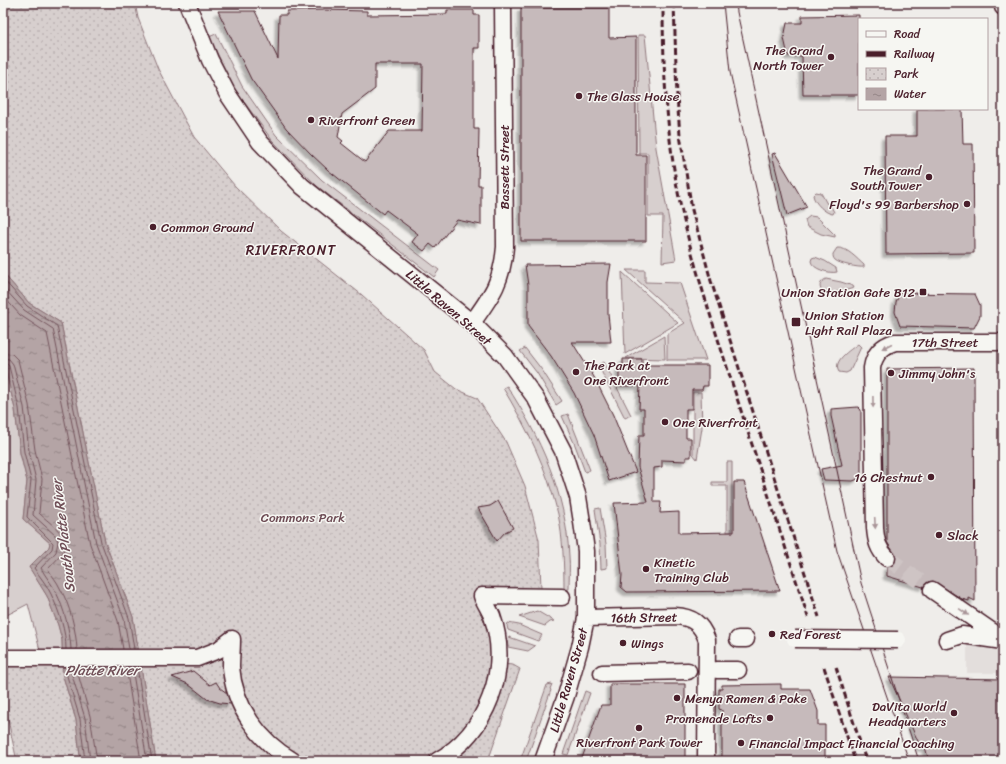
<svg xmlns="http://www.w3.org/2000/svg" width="1006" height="764" font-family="Sriracha,sans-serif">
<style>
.built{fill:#e3dedc}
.grass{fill:#d7cfce;stroke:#90777c}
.park{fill:url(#park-dots);stroke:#90777c}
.water{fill:url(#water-ripples);stroke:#8a6f74}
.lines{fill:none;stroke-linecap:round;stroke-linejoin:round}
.shore{stroke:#74545c;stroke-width:1}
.building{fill:#c6babb;stroke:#4a1f2b;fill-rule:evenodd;filter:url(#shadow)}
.minor-tunnel{stroke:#cec4c4;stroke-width:16;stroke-dasharray:16 8;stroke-linecap:butt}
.minor-casing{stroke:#4a1f2b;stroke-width:19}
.minor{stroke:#f6f6f2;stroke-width:16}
.tram{stroke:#4a1f2b;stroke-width:1}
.rail{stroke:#4a1f2b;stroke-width:3;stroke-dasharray:6 3;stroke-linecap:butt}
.minor-bridge-casing{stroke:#4a1f2b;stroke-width:19;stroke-linecap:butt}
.minor-bridge{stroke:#f6f6f2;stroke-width:16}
.oneway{fill:#a99598}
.poi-dot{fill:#4a1f2b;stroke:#f6f6f2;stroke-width:1.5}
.labels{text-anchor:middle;stroke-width:3;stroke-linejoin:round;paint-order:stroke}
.poi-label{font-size:13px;fill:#4a1f2b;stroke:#f6f6f2;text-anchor:start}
.street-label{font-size:13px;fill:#4a1f2b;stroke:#f6f6f2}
.park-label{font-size:13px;fill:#6d4b54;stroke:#f6f6f2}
.neighbourhood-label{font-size:14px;letter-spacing:1px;fill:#4a1f2b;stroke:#f6f6f2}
.water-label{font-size:14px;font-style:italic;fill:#6f4e56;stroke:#f6f6f2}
</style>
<defs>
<pattern id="park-dots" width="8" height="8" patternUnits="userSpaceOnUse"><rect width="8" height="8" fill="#d7cfce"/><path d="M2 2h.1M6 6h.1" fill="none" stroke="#bab1b1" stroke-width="1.8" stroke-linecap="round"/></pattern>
<pattern id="water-ripples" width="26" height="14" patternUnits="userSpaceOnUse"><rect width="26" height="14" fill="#b4a4a5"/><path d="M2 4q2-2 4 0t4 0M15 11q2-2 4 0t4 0" fill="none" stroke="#948587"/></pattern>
<filter id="shadow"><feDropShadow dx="-3.5" dy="3.5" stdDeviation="1" flood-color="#0004"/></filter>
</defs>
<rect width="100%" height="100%" fill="#efedea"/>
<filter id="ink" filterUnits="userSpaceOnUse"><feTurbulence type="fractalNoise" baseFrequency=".025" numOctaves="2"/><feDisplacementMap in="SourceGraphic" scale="8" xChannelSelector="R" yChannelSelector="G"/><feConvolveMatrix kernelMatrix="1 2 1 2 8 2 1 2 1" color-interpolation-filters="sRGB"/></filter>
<g filter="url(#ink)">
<path class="built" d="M967,621L1003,622V673H967Z"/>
<path class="grass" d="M216,34L242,86L276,135L322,180L439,270L434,277L317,186L272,140L236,91L209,37Z
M638,35H645L656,148L676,260L662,262L663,216H648V153H639Z
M816,192L821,193L827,204L829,203L834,212L833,214C826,214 814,203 813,195Z
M810,216L817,217L835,235V237L821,234L807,227L805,220Z
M837,248C847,247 857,259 864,265V267C859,268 839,264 835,260C833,258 833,256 833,254Z
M815,257L825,261L836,268L837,272C830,274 812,269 811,261L812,258Z
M626,270H645V282L680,283L706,360H667V334L685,323Z
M622,272L678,323L625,354Z
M826,279L841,282L853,286L854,288L840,292L824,293C818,288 819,282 826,279Z
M664,336L665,359L626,358Z
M858,344L861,347L850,371L846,373L839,372C832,361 850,350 858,344Z
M525,348L542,370L562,401L556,405L537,373L520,351Z
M3,359L15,409L20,453L27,481L23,519L50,543L49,547L29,567L47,596L58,625L62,640L63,667L44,666L28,604L3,617Z
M604,362L631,415L625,418L598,365Z
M507,386C540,437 566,493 569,556C570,567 569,578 569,589L564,590C564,564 563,538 558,514C547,468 527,428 503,388Z
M693,392H701L702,428L697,459L693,454Z
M568,414L590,470L585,472L575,445L562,416Z
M727,462H732V532H727V486H712V482H727Z
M600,508L606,544L607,568L601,569L600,544L595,509Z
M537,611L554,621L550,622L545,626L519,617Z
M508,623L519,625L542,635L538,641L508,630L507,626Z
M509,637L535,646L528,651L508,647L507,639Z
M552,684L550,689L551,690L526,761H520L547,685Z
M585,691L590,693L568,755L563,754Z"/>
<path class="park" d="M3,3H135L138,18L158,69L194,137L235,186L281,231L362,295L424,350L435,372L456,389L477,398L506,442L525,486L539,540L541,588L539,593L484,594L501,664L513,665L520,669L488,761H156L133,617L105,542L61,323L29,303L3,273Z
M6,664L63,667V676L76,720L80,756L82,761H17C11,734 0,691 6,664Z"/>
<path class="water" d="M3,273L29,303L61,323L105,542L133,617L156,761H82L80,756L76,720L63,676L62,640L58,625L47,596L29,567L49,547L50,543L23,519L27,481L20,453L15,409L3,359Z"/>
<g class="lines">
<path class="shore" d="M3,279L27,306L57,326L101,542L129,618L134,649
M3,287L24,310L53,329L96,543L124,619L129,649
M3,296L20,315L47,333L90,544L118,621L123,649
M3,352L12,354L18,360L29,405L35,450L42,479L39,513C50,524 74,537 61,555C57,560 52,564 48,569C52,576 57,581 60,588C70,605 76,630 77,649
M3,358L9,359L13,364L24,407L29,451L36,480L33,515L56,536L58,542L56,552L41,568C45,576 52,584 56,592C64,609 70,630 71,649
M3,363H7L9,366L19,408L24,452L31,480L27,517L53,543L52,549L34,568C40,577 47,585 51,594C59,611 66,631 66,649
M67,667V676L80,719L85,761
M72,667V675L85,718L90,761
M78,667V674L90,716L97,761
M126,667L141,761
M132,667L147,761
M137,667L152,761"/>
</g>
<path class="building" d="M521,8H609V38L636,37V155H646V241H521Z
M324,10L367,11V15L447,14V10H474V15H479V48H474V129H479L478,185H481V225L457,220L435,248L430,244L424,251L412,242L418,234L386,210L383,214L328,170L311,154L286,128L251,79L218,11H255L278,59L279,15H287V11ZM375,64H423L422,131H389L365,162L341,143L343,141L338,137L342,114L375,89Z
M859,15V95H803L802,56H788L784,38L787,23H802V16Z
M917,109H962L963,144H973L974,253L886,254L885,136H917Z
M775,153L807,207L787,215L772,154Z
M611,264L608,282V314L611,342H572L594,377L613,415L636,472L609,481L594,435L574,393L551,356L528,326V285L525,265Z
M900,293L975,294L980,305V316L974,328L900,326L895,312L896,302Z
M623,359H642V365H708V386H703L702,390H692V409H686V438H691V457H686V461L662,460V467L654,468V502H661L660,513L679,512V533L734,532V482H744L780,591L627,592L621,587L622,575L614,503L648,502L638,467L639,435H644V409H639L640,386H619V368L623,367Z
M974,368L975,601L969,598V601L962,599L933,581L928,582L923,587L887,576V567L894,565L896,560V556L887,542V369Z
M858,407L861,410V474L858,479L853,481L824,480L821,469L842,465L831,416V409Z
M498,501L513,528L505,532L497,541L478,508L490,506Z
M193,671L210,685L216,682L220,688L227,693L231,704L220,703L207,699L188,684L172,677Z
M889,677L1003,679V761H929L925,747L921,748Z
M610,684H685V761H581L601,705H610Z
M781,684V689H810L818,711V725H825V761H722V710L719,709V689H722V685Z"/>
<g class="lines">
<path class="minor-tunnel" d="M887,558L932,590"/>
<g class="minor-casing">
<path id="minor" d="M187,3L210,60L227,93L260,142L302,186L472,323L505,356L536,399L563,451L578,497L582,522L586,551V618L580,647L566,696L543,761
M1003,3V7
M472,323C492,295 502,282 505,247L503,3
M887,558C878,549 876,541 875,528L872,368C874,355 881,346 895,342H1003
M932,590L1003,639
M586,618L675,616C692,617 701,623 707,640L706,761
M232,639C232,648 231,658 231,667C234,707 259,741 293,761
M738,639H746
M947,640L962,635L1003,641
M3,658H197L218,650L232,639
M717,670H738
M602,673L688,671
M437,761C487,733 511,669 492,616C489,609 485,603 482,596L562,597"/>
</g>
<use href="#minor" class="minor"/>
<path class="tram" d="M723,3L730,72L837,551L909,761
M736,3L737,12L835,461L861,583L919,761"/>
<path class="rail" d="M663,3C663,73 667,144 682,212C695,272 715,329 733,386C758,463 783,540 808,617
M674,3L677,97L680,135L692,210L711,281L819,617
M824,667L855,761
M836,667L866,761"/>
<g class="minor-bridge-casing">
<path id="minor-bridge" d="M795,639L898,640"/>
</g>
<use href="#minor-bridge" class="minor-bridge"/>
</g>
<defs><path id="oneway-solid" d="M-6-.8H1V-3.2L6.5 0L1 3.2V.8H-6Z"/></defs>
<g class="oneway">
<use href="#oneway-solid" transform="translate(887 346) rotate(152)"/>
<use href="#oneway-solid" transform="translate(873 402) rotate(89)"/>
<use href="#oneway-solid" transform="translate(875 523) rotate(87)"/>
<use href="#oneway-solid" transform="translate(964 612) rotate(35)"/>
</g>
</g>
<g class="poi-dot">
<circle cx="831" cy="57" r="4"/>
<circle cx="579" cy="96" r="4"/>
<circle cx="311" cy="120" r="4"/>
<circle cx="929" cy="177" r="4"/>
<circle cx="967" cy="204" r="4"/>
<circle cx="153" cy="227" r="4"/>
<rect x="919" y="288" width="8" height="8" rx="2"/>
<rect x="791" y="317" width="10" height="10" rx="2"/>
<circle cx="576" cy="372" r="4"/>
<circle cx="891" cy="373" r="4"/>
<circle cx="665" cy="422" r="4"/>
<circle cx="931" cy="477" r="4"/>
<circle cx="939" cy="535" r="4"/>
<circle cx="646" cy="569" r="4"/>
<circle cx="772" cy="634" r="4"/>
<circle cx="623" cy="643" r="4"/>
<circle cx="677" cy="698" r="4"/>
<circle cx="954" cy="713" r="4"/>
<circle cx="770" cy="718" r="4"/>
<circle cx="639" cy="728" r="4"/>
<circle cx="741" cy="743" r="4"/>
</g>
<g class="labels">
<g class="poi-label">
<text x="823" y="55" text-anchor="end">The Grand<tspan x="823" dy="15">North Tower</tspan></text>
<text x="587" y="101">The Glass House</text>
<text x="319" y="125">Riverfront Green</text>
<text x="921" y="175" text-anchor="end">The Grand<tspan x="921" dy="15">South Tower</tspan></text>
<text x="959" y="209" text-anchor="end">Floyd's 99 Barbershop</text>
<text x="161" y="232">Common Ground</text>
<text x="915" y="297" text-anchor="end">Union Station Gate B12</text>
<text x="805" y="320">Union Station<tspan x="805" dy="15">Light Rail Plaza</tspan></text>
<text x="584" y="370">The Park at<tspan x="584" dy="15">One Riverfront</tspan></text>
<text x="899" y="378">Jimmy John's</text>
<text x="673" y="427">One Riverfront</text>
<text x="923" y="482" text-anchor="end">16 Chestnut</text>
<text x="947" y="540">Slack</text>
<text x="654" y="567">Kinetic<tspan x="654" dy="15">Training Club</tspan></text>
<text x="780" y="639">Red Forest</text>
<text x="631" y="648">Wings</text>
<text x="685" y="703">Menya Ramen &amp; Poke</text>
<text x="946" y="711" text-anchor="end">DaVita World<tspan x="946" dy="15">Headquarters</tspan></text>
<text x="762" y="723" text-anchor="end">Promenade Lofts</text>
<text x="639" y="747" text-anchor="middle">Riverfront Park Tower</text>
<text x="749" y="748">Financial Impact Financial Coaching</text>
</g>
<g class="street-label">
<text transform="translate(504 167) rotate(-90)" y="5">Bassett Street</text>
<text transform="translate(449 307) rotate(41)" y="5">Little Raven Street</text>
<text x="945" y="347">17th Street</text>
<text transform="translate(644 617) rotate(-1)" y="5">16th Street</text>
<text transform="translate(568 680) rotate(-74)" y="5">Little Raven Street</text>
</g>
<g class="park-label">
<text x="303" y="522">Commons Park</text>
</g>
<g class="neighbourhood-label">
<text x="291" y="255">RIVERFRONT</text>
</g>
<g class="water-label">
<text transform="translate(63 536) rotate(-97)" y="5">South Platte River</text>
<text x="102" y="675">Platte River</text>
</g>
</g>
<rect width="1006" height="764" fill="none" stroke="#f6f6f2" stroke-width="16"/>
<rect x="8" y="8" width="990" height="748" fill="none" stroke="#4a1f2b" stroke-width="1.5" filter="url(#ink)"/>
<rect x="858" y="18" width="130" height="92" fill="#f6f6f2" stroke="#b1a0a2"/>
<rect x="866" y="31" width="20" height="6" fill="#f6f6f2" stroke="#b1a0a2"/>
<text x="894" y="38" font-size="12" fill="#4a1f2b">Road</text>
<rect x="866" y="51" width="20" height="6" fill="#4a1f2b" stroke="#b1a0a2"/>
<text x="894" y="58" font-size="12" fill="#4a1f2b">Railway</text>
<rect x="866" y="68" width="20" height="12" fill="url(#park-dots)" stroke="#b1a0a2"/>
<text x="894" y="78" font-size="12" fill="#4a1f2b">Park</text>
<rect x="866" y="88" width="20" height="12" fill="url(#water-ripples)" stroke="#b1a0a2"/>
<text x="894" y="98" font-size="12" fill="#4a1f2b">Water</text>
</svg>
